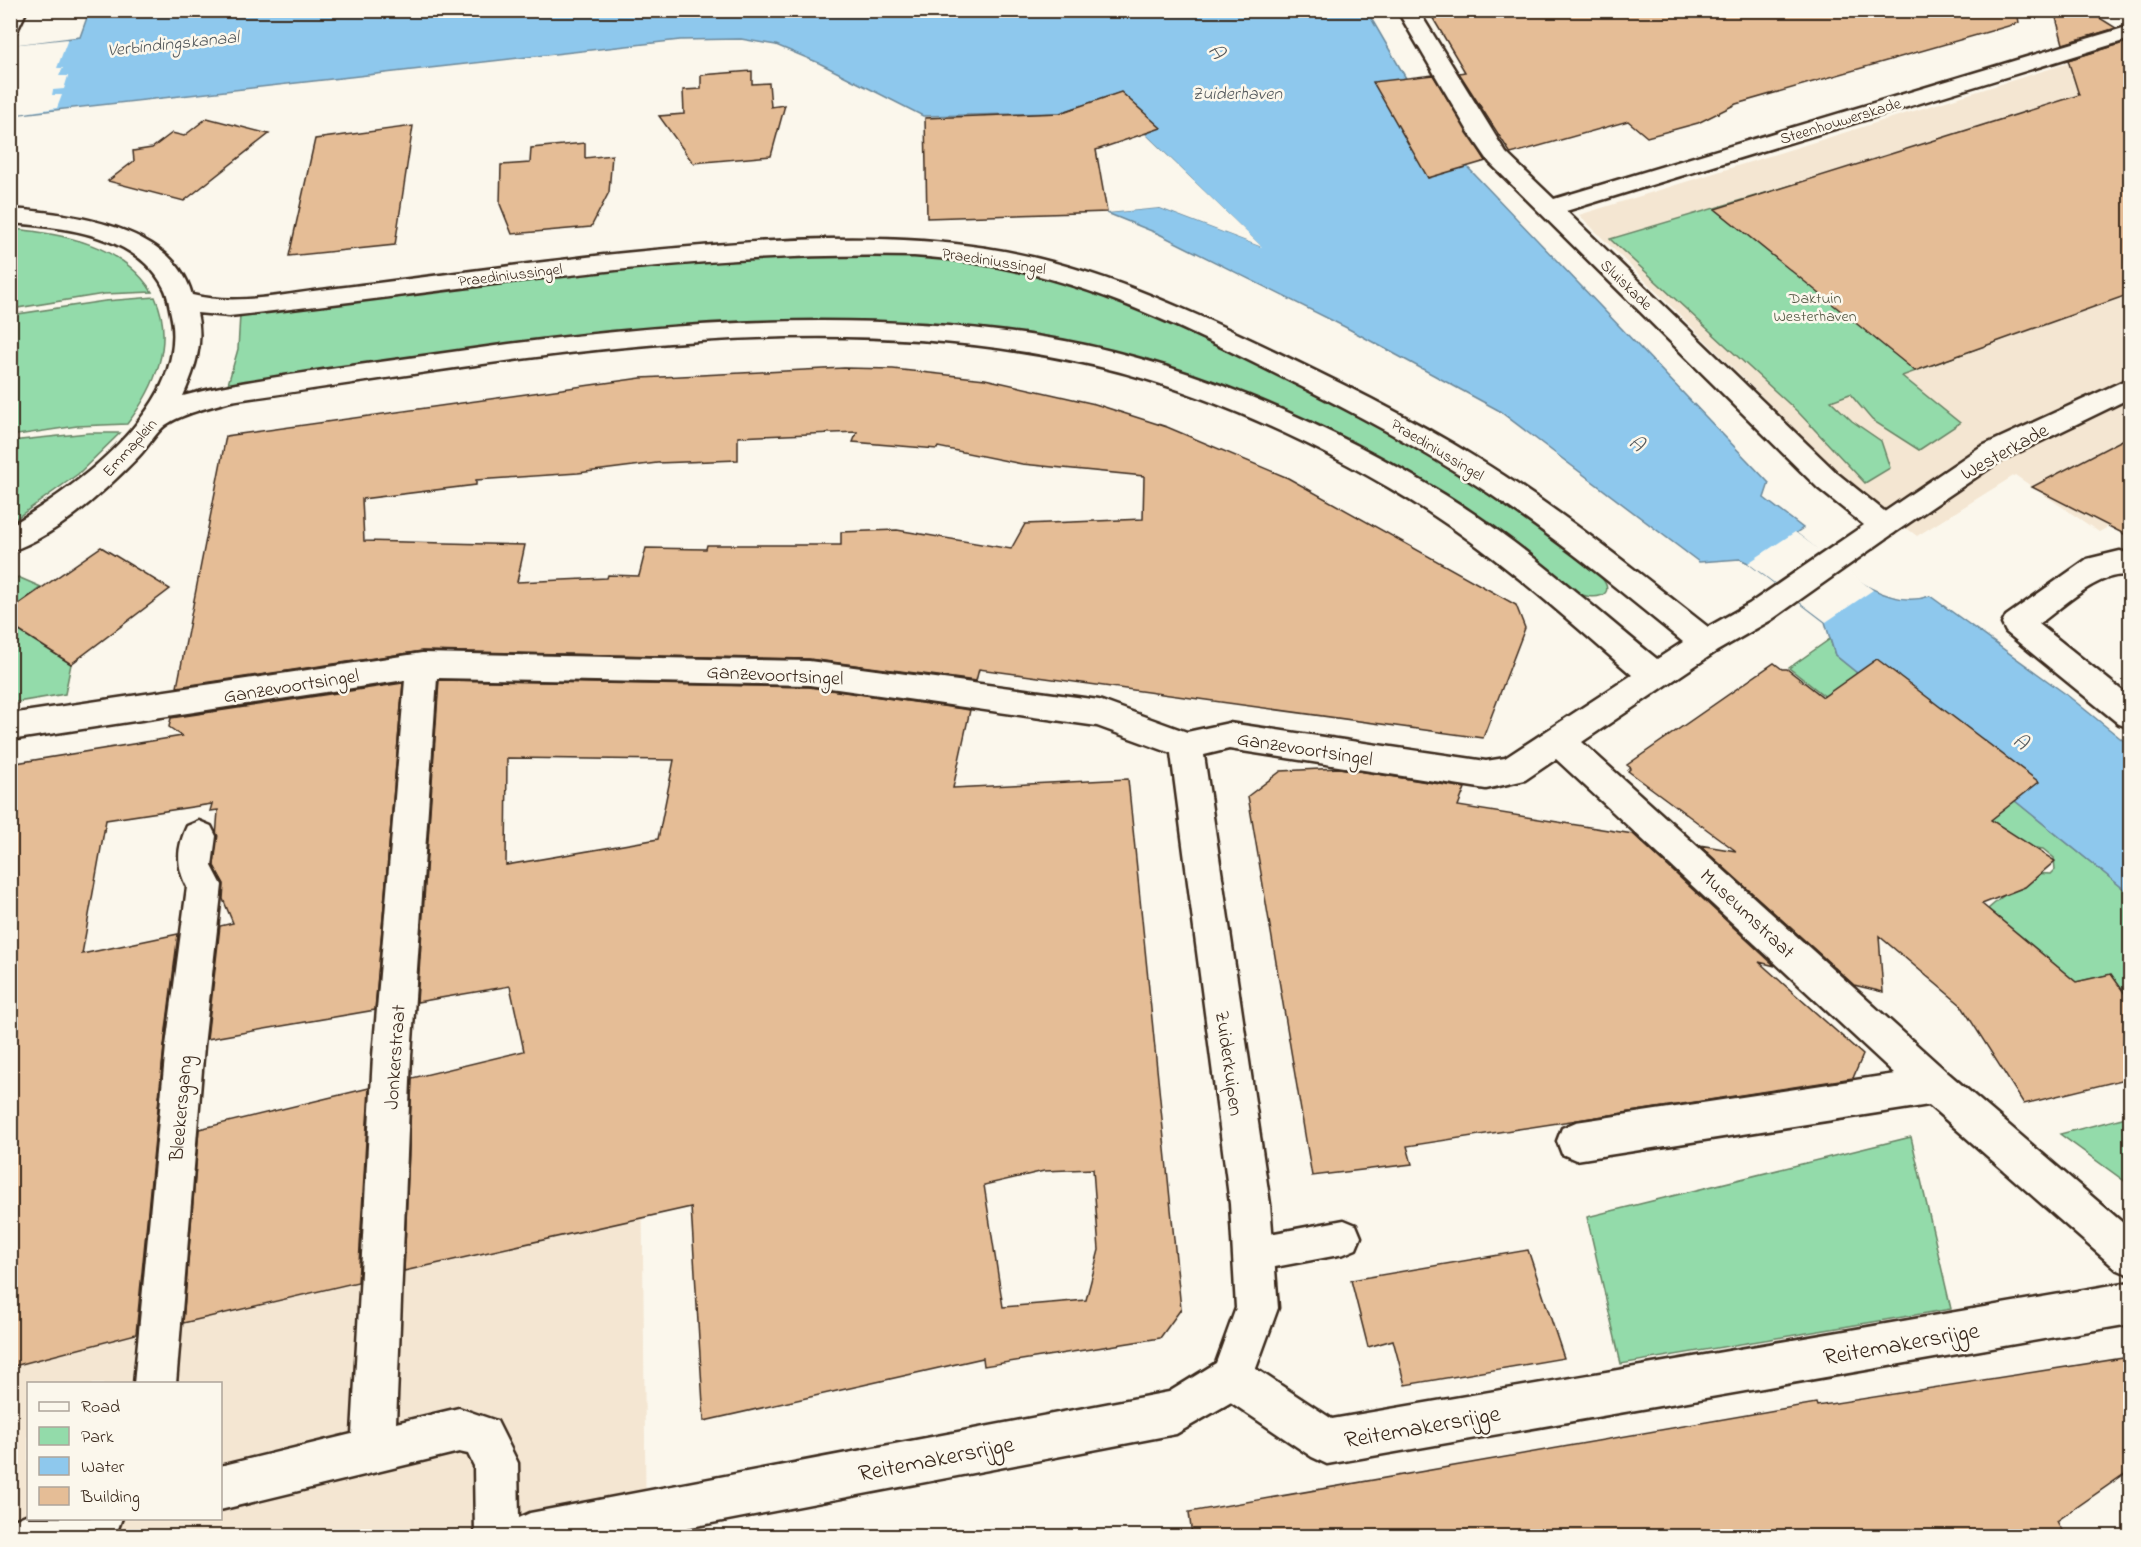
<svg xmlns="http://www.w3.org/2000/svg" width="2141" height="1547" font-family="'Indie Flower',sans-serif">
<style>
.built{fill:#f4e6d2;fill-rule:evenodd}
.green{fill:#93dbaa;stroke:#678264;stroke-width:1.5}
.water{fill:#8ec8ed;stroke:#6d899a;stroke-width:1.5}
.pier{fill:#fbf7ec}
.building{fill:#e5bd96;stroke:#3b2a1e;stroke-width:1.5;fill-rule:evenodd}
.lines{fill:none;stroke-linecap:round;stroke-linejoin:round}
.service-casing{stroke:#3b2a1e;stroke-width:5}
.pedestrian-casing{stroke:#3b2a1e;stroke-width:5}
.minor-casing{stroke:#3b2a1e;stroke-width:5}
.service{fill:#fbf7ec;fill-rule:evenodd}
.pedestrian{fill:#fbf7ec;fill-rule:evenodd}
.minor{fill:#fbf7ec;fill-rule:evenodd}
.labels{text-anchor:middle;stroke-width:5;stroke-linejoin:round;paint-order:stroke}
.far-street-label{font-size:16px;fill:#3b2a1e;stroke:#fbf7ec}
.far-park-label{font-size:16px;fill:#515641;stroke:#fbf7ec}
.far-water-label{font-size:18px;font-style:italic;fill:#54595c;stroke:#fbf7ec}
.street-label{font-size:20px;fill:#3b2a1e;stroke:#fbf7ec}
.water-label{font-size:21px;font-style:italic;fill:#54595c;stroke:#fbf7ec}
.near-street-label{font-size:24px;fill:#3b2a1e;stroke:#fbf7ec}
</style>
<rect width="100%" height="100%" fill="#fbf7ec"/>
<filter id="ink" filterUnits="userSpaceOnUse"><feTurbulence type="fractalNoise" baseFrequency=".0167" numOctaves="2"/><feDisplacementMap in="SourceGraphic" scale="12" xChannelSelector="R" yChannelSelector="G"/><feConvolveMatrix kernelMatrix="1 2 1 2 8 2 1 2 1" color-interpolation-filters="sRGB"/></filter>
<g filter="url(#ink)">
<path class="built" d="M2130,44V515L2099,532L2015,475L1917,536L1855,489L1579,215Z
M641,1061L646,1536H11L10,1199ZM28,1384H220V1518H28Z"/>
<path class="green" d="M1802,182L2003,339L1902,376L1960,423L1919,450L1872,420L1850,394L1831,401L1852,421L1881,441L1890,468L1865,483L1799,413L1610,239Z
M11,229C62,233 123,245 152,292L104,294L11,309Z
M842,255C896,256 952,255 1005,266C1086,283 1164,318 1238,353C1304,385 1372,418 1435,456C1493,491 1546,534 1600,576C1620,598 1591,601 1575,592L1411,477L1045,339L980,329L844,321L706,325L390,362L228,384L238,349L240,315L634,267L705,260Z
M155,297C175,342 155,388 127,424L77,426L11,436V315L105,301Z
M88,433H120L78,474L11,522V441Z
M18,577L41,587L11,610L10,582Z
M10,625L71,664L65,694L11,703Z
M1830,639L1835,655L2130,894V1001L2111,974L2076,982L1988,909L2030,873L2051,874L2055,870L2054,858L2043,849L2024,846L1954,791L1949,794L1789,668Z
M2130,1116V1185L2060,1134Z
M1911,1137L1951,1309L1621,1364L1587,1217Z"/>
<path class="water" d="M92,10L1367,11L1432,123L1454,153L1769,483L1764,498L1803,528L1796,533C1832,560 1882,613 1930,596L2067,695L2130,746V894L1835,655L1825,622L1748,563L1740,559L1699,562L1498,410L1345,327L1159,234L1107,213L1160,208L1260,246L1145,134L1160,128L1121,92L1060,113L923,116L819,63L776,45L741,39L680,40L11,115L10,46L80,37L89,12Z"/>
<path class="pier" d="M68,39L57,68H63L59,76H68L64,89L53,90L52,95H62L57,108L11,115V45Z
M1145,134L1262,247L1160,208L1107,213L1106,210L1160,205L1249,239L1142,135Z
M1795,532L1873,590L1826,622L1748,563Z"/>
<path class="building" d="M1428,10H2017L2019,23L1736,104L1698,123L1647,137L1628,121L1511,154L1459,73L1465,72Z
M2054,10H2087L2116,28L2063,44Z
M2130,41V294L1915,371L1715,209L2079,95L2068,60Z
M752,71V84L769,83L771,107L785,105L771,156L693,163L659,116L684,114L683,90L701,89V75Z
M1433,75L1486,161L1428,178L1373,82Z
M1121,92L1161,128L1096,150L1107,212L927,218L925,118L1060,113Z
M207,118L269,134L184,201L108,181L134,161L133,151L152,148L172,133L184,136Z
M413,126L395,245L289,256L315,139Z
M585,143V158L612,155L609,192L591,227L512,234L500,204L501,165L530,163L531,148Z
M844,368L893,369L985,379L1095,404L1167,427L1288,478L1516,605L1525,628L1483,738L979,669L976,681L809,659L422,651L177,687L226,436L641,378ZM857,432L853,442L937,449L938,447L1022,464L1144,476L1143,519L1025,524L1011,549L897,530L841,532V545H707L706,549L646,548L639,576L608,575L607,578L517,582L525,545L364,541L362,499L476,485V480L578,473L657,463L738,460V437Z
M2130,436V537L2032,487Z
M101,547L170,589L71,664L10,625V610Z
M1877,659L2039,782L1991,820L2055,861L2025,887L1982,904L2076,982L2111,974L2130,1001V1078L2024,1104L1961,1005L1879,936L1883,992L1854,985L1699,845L1736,851L1628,771L1631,768L1627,765L1774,663L1782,669H1787L1823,697Z
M439,680L809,687L970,710L953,788L1128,779L1181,1309L1160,1338L984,1366L983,1358L704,1421L691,1207L404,1271L412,1078L524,1051L510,986L417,1002ZM507,758L674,760L658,839L506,865ZM1093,1169L1099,1250L1086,1300L1003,1307L984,1185L1044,1171Z
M403,683L375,1010L207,1039L220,926L233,923L223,899L224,884L214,866L218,810L210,811L212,804L106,820L82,954L178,934L164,1046L136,1334L10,1367V764L182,736L169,727L171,718Z
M1339,768L1465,788L1458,806L1633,834L1775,966L1759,962L1863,1055L1853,1078L1407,1146L1412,1164L1312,1176L1248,796L1281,771Z
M369,1088L358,1282L183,1323L199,1129Z
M1528,1250L1564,1358L1405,1385L1393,1340L1368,1347L1351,1280Z
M2130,1357V1470L2057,1521L2065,1536H1192L1189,1512L1816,1403L1817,1406Z"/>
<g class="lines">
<g class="service-casing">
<path id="service" d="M1344,1220L1356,1225L1361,1237L1356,1249L1344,1254L1253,1271L1241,1266L1236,1254L1241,1242L1253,1237Z"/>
</g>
<g class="pedestrian-casing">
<path id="pedestrian" d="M2130,378V398L2000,461L1894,533L1884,537L1874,533L1869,526L1874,519L1980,447Z
M2130,1282V1324L1327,1464L1312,1457L1217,1393L1211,1378L1217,1363L1232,1357L1247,1363L1332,1419Z"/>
</g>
<g class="minor-casing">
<path id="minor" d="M10,10H27L17,31L10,33Z
M1397,10H1418L1506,153L1554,199L2130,26V39L1566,211L1838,474L1894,519L1899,526L1894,533L1771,620L1717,651L1582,742L1948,1073L2130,1229V1275L2116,1269L1929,1105L1576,1160L1562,1154L1557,1141L1562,1128L1576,1122L1895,1074L1556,759L1525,780L1486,789L1229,749L1204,755L1270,1204L1278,1308L1247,1393L1176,1434L644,1536H475L474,1466L468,1454L459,1452L220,1510V1466L352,1434L373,1056L405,680L10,740V714L422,653L809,661L1099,700L1187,732L1229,723L1486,761L1505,758L1632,675C1566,618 1501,559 1427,511C1329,448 1197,387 1083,363C803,302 510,361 231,401C213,406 177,415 163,427C154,435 148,447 139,456C107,489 56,537 10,551V526C64,494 119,454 153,401C169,376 178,343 171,314C169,305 168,295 164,288C137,234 63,227 10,223V209C69,213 174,226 192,295C236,306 285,294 329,289C421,278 513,265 604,255C726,243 866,229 986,248C1084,263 1173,303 1262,345C1335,380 1409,416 1478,459C1559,509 1633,568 1708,627L1749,604L1864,525L1818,488L1490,163L1468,131ZM914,256C1043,264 1139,306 1252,362C1323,397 1393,432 1459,474C1539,524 1611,583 1683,642L1657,659C1588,603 1521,542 1445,495C1325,421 1176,357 1036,336C861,310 684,321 509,344C452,352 395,360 337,368C285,376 234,382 183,396C195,369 204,343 197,313L229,316C457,292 684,250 914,256ZM437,678L809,685L1097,726L1171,753L1230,1204L1236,1308L1216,1363L1169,1392L530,1513L519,1518L518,1463L497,1421L459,1408L396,1423L411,1056Z
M2120,551L2130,554V576C2101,569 2063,607 2039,624L2130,697V728L2119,724L2006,632L2002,624L2006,616L2087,559Z
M199,821L211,826L216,836L212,866L222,885L204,1046L176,1384H134L166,1046L187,887C176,866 177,847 187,826Z
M28,1514V1518H122L116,1534L110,1536H10L14,1520Z"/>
</g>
<use href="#service" class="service"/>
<use href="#pedestrian" class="pedestrian"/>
<use href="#minor" class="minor"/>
</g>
</g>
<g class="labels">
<g class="far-street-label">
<text transform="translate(1840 120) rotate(-17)" y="6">Steenhouwerskade</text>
<text transform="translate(994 260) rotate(9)" y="6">Praediniussingel</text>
<text transform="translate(510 274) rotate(-7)" y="6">Praediniussingel</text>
<text transform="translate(1627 284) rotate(44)" y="6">Sluiskade</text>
<text transform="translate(129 447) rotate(-48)" y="6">Emmaplein</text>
<text transform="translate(1438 449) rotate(31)" y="6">Praediniussingel</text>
</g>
<g class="far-park-label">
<text x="1815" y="303">Daktuin<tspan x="1815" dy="18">Westerhaven</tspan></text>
</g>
<g class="far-water-label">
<text transform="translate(173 43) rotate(-6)" y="6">Verbindingskanaal</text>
<text x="1237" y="99">Zuiderhaven</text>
</g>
<g class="street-label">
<text transform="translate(2004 451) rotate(-29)" y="7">Westerkade</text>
<text transform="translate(775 674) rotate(3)" y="7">Ganzevoortsingel</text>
<text transform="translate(291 685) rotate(-9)" y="7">Ganzevoortsingel</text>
<text transform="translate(1305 748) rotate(9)" y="7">Ganzevoortsingel</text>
<text transform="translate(1748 913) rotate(43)" y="7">Museumstraat</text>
<text transform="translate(394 1057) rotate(-86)" y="7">Jonkerstraat</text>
<text transform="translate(1230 1063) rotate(82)" y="7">Zuiderkuipen</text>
<text transform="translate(180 1108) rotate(-85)" y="7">Bleekersgang</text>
</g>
<g class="water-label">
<text transform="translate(1217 51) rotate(55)" y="7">A</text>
<text transform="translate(1637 443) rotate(39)" y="7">A</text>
<text transform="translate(2021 741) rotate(37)" y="7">A</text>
</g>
<g class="near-street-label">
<text transform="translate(1901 1343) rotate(-10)" y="8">Reitemakersrijge</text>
<text transform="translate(1422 1426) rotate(-10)" y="8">Reitemakersrijge</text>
<text transform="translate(936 1458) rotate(-11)" y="8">Reitemakersrijge</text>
</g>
</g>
<rect width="2141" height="1547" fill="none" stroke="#fbf7ec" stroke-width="36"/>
<rect x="18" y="18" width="2105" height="1511" fill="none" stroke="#3b2a1e" stroke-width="2" filter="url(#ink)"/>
<rect x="27" y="1382" width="195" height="138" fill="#fbf7ec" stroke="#aea59a" stroke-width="1.5"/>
<rect x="39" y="1402" width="30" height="9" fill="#fbf7ec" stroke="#aea59a" stroke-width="1.5"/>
<text x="81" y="1412" font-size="18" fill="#3b2a1e">Road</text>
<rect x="39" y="1427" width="30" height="18" fill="#93dbaa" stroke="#aea59a" stroke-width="1.5"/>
<text x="81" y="1442" font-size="18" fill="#3b2a1e">Park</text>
<rect x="39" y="1457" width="30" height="18" fill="#8ec8ed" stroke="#aea59a" stroke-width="1.5"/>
<text x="81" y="1472" font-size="18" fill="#3b2a1e">Water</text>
<rect x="39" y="1487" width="30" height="18" fill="#e5bd96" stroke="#aea59a" stroke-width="1.5"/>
<text x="81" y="1502" font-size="18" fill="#3b2a1e">Building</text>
</svg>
